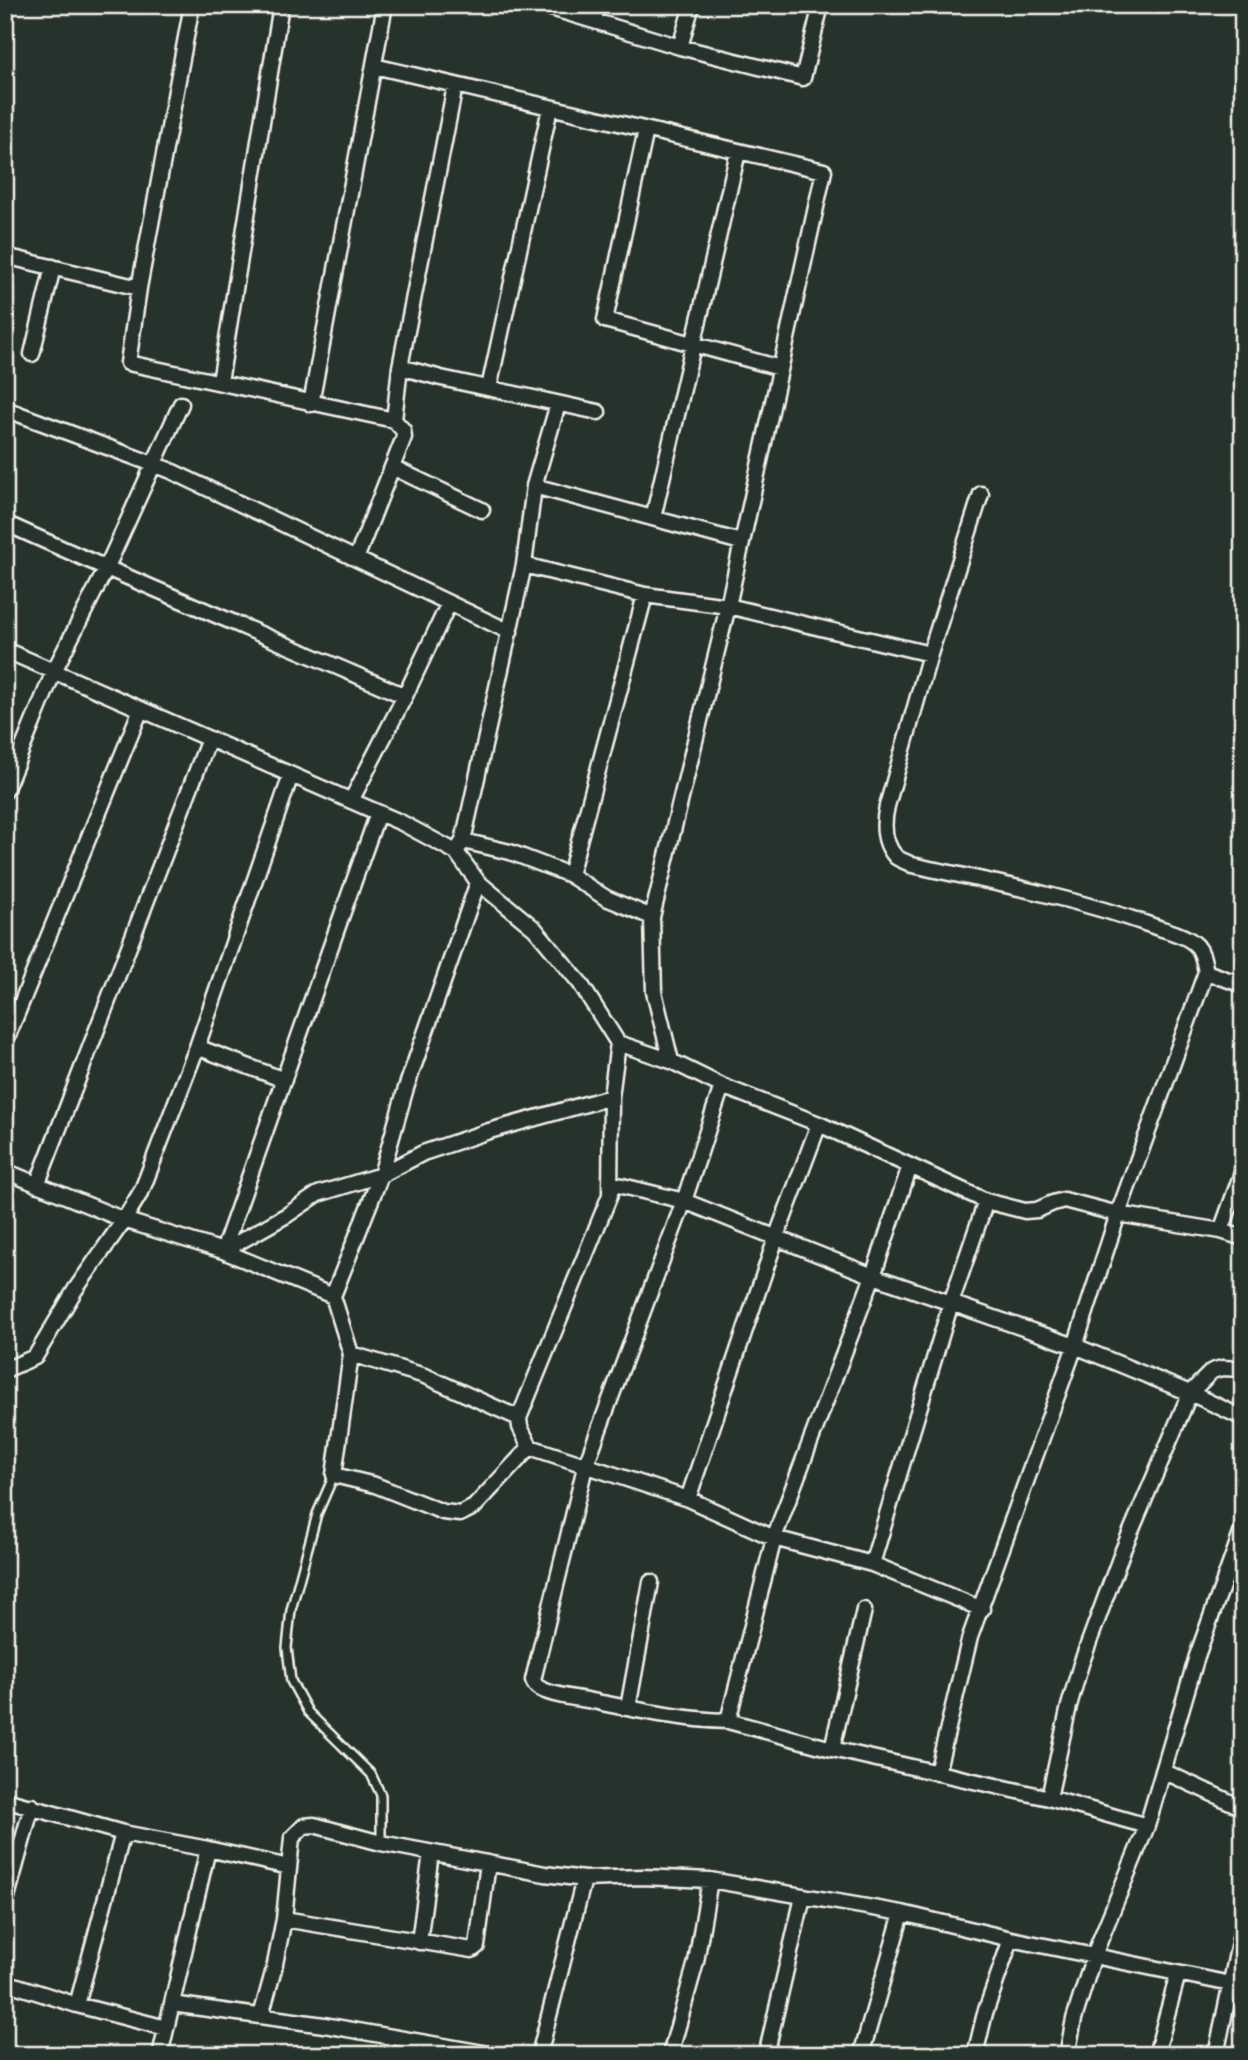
<svg xmlns="http://www.w3.org/2000/svg" width="1248" height="2060" font-family="'Shantell Sans',sans-serif">
<style>
.lines{fill:none;stroke-linecap:round;stroke-linejoin:round}
.service-casing{stroke:#f4f1e8;stroke-width:12}
.minor-casing{stroke:#f4f1e8;stroke-width:19}
.service{stroke:#26332d;stroke-width:7}
.minor{stroke:#26332d;stroke-width:14}
</style>
<rect width="100%" height="100%" fill="#26332d"/>
<filter id="ink" filterUnits="userSpaceOnUse"><feTurbulence type="fractalNoise" baseFrequency=".0143" numOctaves="2"/><feDisplacementMap in="SourceGraphic" scale="14" xChannelSelector="R" yChannelSelector="G"/><feConvolveMatrix kernelMatrix="1 2 1 2 8 2 1 2 1" color-interpolation-filters="sRGB"/></filter>
<g filter="url(#ink)">
<g class="lines">
<g class="service-casing">
<path id="service" d="M334,1475L317,1514L291,1610L287,1648L291,1681L308,1712L371,1774L381,1795V1843
M54,2055V2053"/>
</g>
<g class="minor-casing">
<path id="minor" d="M192,5L139,288L128,363L394,420L403,430L404,437L356,559
M541,5L680,47L803,78L821,5
M594,21L597,5
M680,47L692,5
M374,66L824,171L728,606L652,917L654,992L671,1061
M646,130L605,320L780,368
M5,256L139,288
M32,354L53,267
M400,367L441,378L598,412
M220,382L281,5
M489,388L550,108
M311,404L385,5
M5,409L169,470L510,632
M394,420L400,367L455,86
M392,467L482,510
M534,486L741,542
M653,518L738,152
M5,523C137,583 272,638 405,696
M524,565L645,595L728,606L930,654
M5,650L402,823L456,852L478,882L535,929L580,983L618,1043L671,1061L722,1086L819,1124L986,1201L1025,1211L1037,1210L1053,1203L1064,1200L1118,1214L1221,1231L1243,1238
M5,791L54,671L106,569L181,404
M351,801L405,696L449,603
M463,841L510,852L570,875L606,898L652,917
M456,852L463,841L524,565L534,486L558,404
M570,875L645,595
M478,882L406,1088L381,1175L333,1296L351,1354L334,1475L375,1485L443,1512L460,1514L474,1507L530,1447
M1206,972L1243,985
M5,1043L141,709
M197,1047L284,1080
M722,1086L684,1201L585,1467L533,1680C535,1684 535,1686 539,1688C550,1695 574,1698 587,1700C633,1709 681,1720 728,1721
M611,1097L610,1195L519,1418L520,1427L530,1447L688,1499L774,1538L872,1564L982,1609
M910,1166L873,1276L774,1538L728,1721L832,1749L1049,1798L1147,1826
M5,1171L124,1220L223,1251L333,1296
M610,1183L684,1201L873,1276L1075,1346L1190,1393L1243,1418
M37,1185L209,739
M1221,1231L1243,1170
M223,1251L287,1215L318,1194L381,1175L423,1153L489,1131L611,1097L618,1043
M223,1251L378,813
M351,1354L425,1376L519,1418
M5,1370L35,1357L75,1290L124,1220L142,1190L197,1047L291,775
M688,1499L776,1238L819,1124
M872,1564L951,1303L986,1201
M628,1708L651,1582
M832,1749L864,1610
M1163,1771L1243,1808
M937,1773L970,1637L1075,1346L1118,1214L1206,972C1204,963 1203,953 1197,946C1187,935 1167,931 1153,926C1075,898 992,882 912,865C907,862 900,860 896,857C883,843 883,823 887,806L930,654L981,494
M1049,1798L1069,1706L1081,1664L1123,1550L1190,1393L1212,1371L1222,1368L1243,1369
M5,1800L123,1833L208,1849L289,1867
M5,1904L32,1806
M284,1919L472,1950L477,1946L488,1863
M419,1942L431,1853
M5,1982L77,2005L166,2028
M172,2004L324,2025L495,2055
M77,2005L123,1833
M261,2016L274,1969L284,1919L292,1838L304,1826L314,1825L381,1843L545,1874L584,1879L642,1877L710,1880L902,1913L1011,1939L1231,1984
M160,2055L208,1849
M539,2055L584,1879
M670,2055L696,1962L710,1880
M766,2055L803,1897
M861,2055L902,1913
M975,2055L985,2013L1011,1939
M1067,2055L1074,2019L1094,1955L1147,1826L1197,1656L1243,1528
M1156,2055L1178,1974
M1216,2055L1243,1924"/>
</g>
<use href="#service" class="service"/>
<use href="#minor" class="minor"/>
</g>
</g>
<rect width="1248" height="2060" fill="none" stroke="#26332d" stroke-width="28"/>
<rect x="14" y="14" width="1220" height="2032" fill="none" stroke="#f4f1e8" stroke-width="2.5" filter="url(#ink)"/>
</svg>
